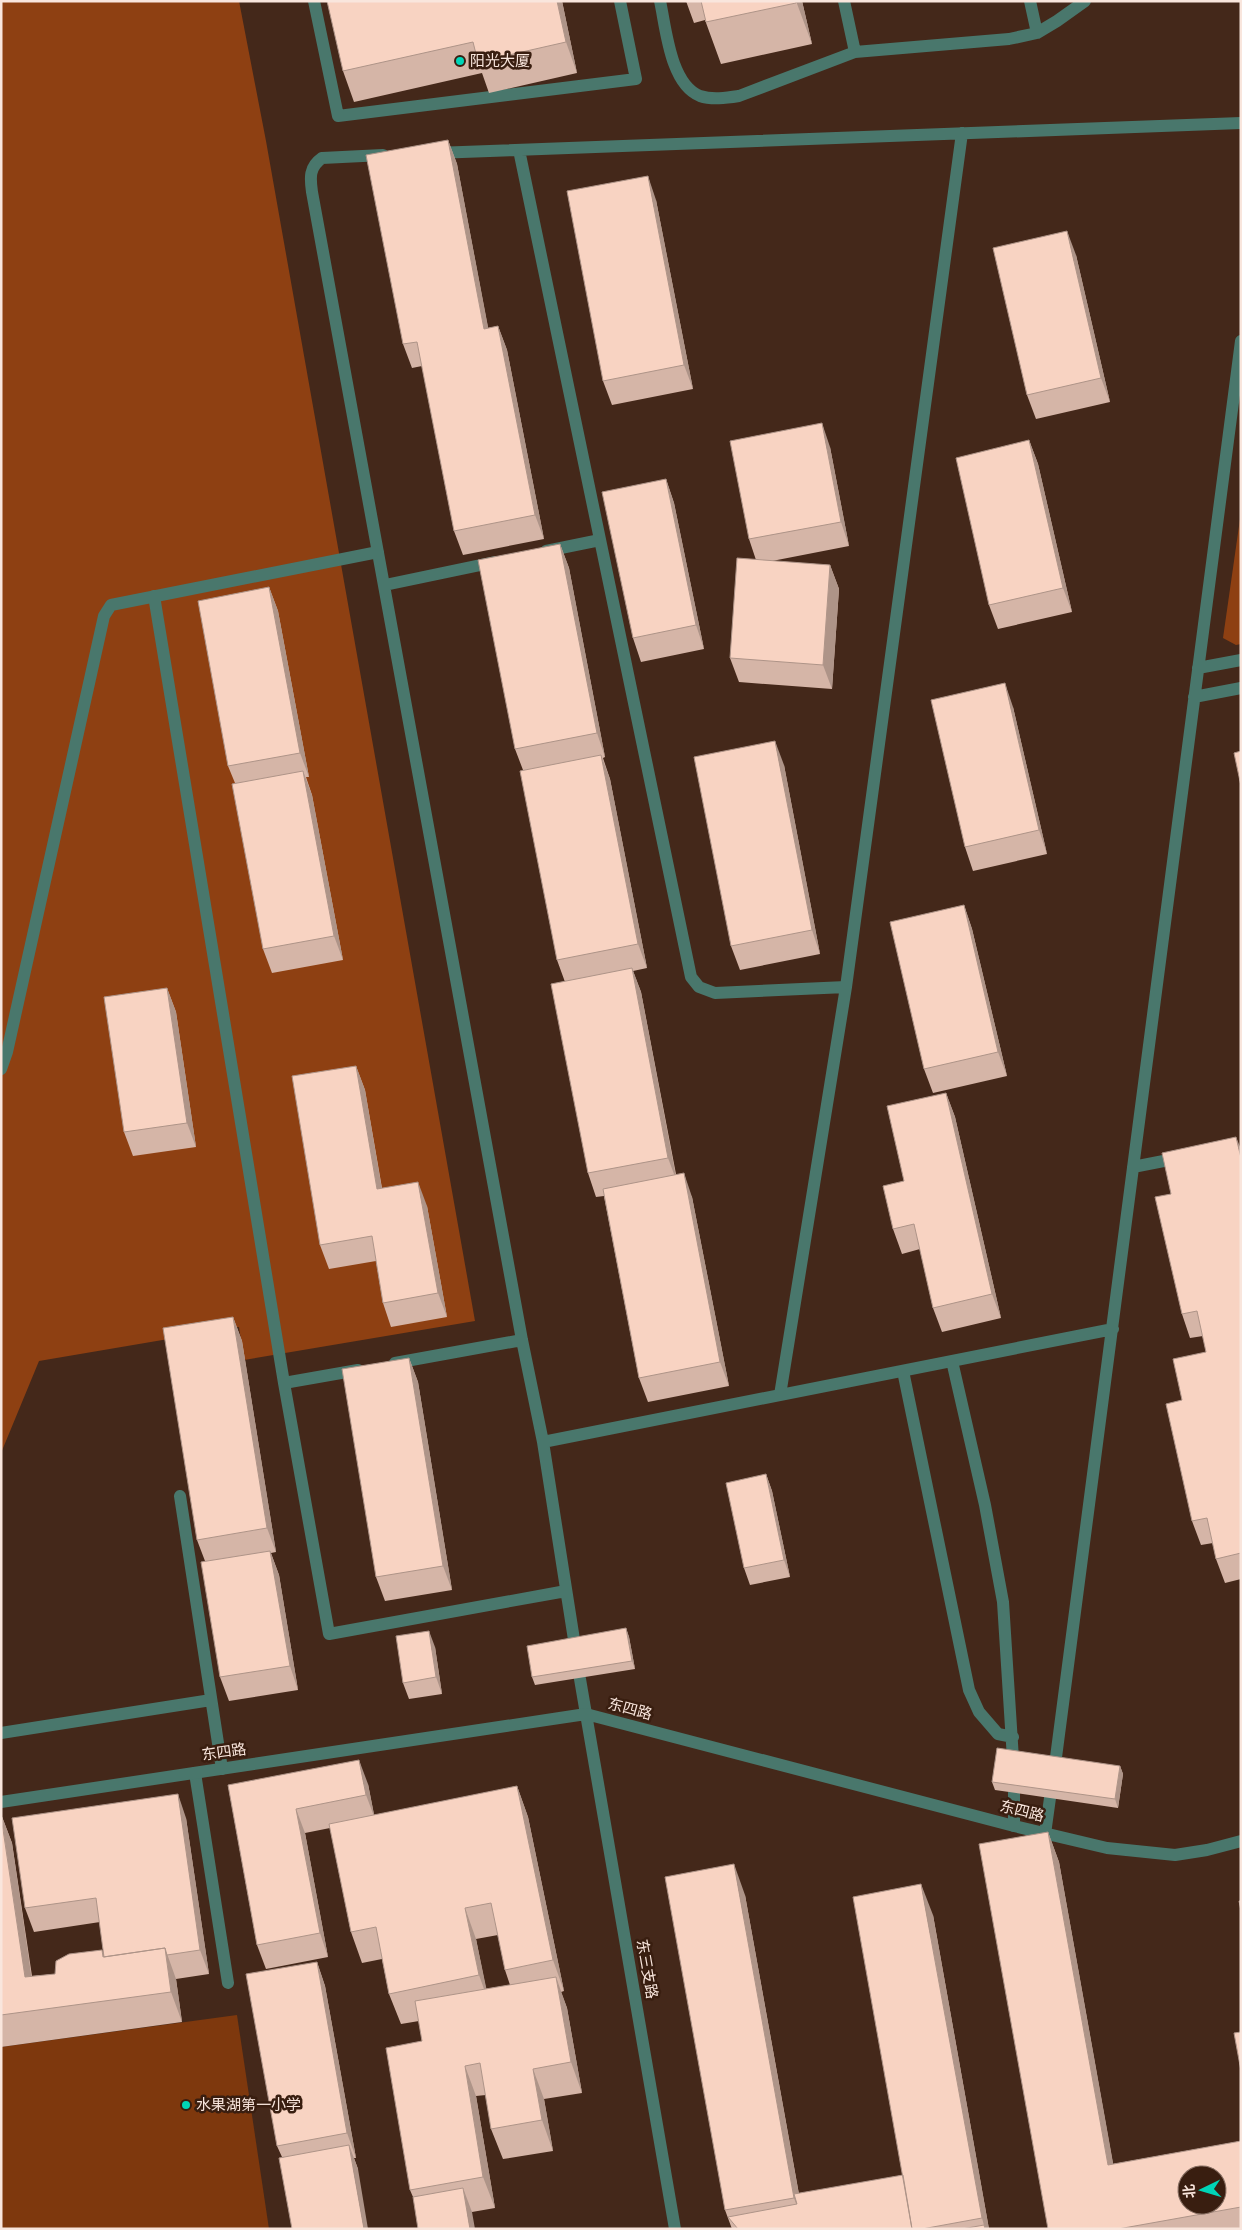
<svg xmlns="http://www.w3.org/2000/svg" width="1242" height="2230" font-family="Georgia,'Noto Sans SC',serif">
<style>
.green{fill:#7e380d}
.forest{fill:#8e4012}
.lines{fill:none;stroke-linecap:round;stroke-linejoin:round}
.lane{stroke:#49776c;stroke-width:12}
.street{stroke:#49776c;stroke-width:12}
.wall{fill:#d5b5a7;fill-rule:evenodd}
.shaded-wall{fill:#ae9488}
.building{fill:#f8d3c2;stroke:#ae9488;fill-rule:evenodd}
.poi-dot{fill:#00d5b7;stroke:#391e10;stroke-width:2}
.labels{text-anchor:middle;stroke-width:5;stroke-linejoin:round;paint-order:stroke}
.poi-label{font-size:15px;fill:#f9e6dd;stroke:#391e10;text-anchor:start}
.street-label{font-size:15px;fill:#f9e6dd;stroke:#391e10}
</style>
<rect width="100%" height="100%" fill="#44281a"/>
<path class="green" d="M237,2015L269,2229H1V2047Z"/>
<path class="forest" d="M1,1H239L266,141L475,1321L244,1360L239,1327L39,1361L1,1453Z
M1241,512V644L1236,645L1223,638Z"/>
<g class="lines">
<path class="lane" d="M314,1L338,116L636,79L620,1
M660,1C666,28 670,84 700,96C712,100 726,98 739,96L855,52
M844,1L855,52L1009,39L1037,33L1057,21L1085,1
M1030,1L1037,33
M519,150L691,977L699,987L715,993L846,987
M435,153L1241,123
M383,155L322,158C309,167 310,178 312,192L522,1340L543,1442L575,1646
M546,551L600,540
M385,585L495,562
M154,596L284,1383L329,1634L566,1591
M1198,668L1241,660
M1194,697L1241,688
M1,1069L7,1052L104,616L111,605L378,552
M1133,1167L1179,1158
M952,1361L985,1505L1003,1602L1013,1759
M395,1363L522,1340
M903,1371L969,1690L979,1712L998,1734L1013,1737
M284,1383L358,1370
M780,1395L846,987L962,133
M543,1442L1113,1329
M180,1496L222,1769
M580,1679L586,1714
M1,1733L211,1700
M1055,1765L1241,341
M195,1773L228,1983
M1014,1793V1826
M1045,1834L1050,1798"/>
<path class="street" d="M586,1714L675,2229
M1,1802L586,1714L1014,1826L1107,1848L1175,1855L1207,1850L1241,1841"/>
</g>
<path class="wall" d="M562,1L577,73L489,93L482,73L354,102L343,71Z
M686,1H802L812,44L721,64L705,20L694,23Z
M448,140L457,164L488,328L498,326L507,350L544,539L463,555L454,531L422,366L412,368L403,344Z
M656,200L693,389L612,405L603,381Z
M1076,255L1110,402L1036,419L1027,395Z
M1029,440L1038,464L1072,612L998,629L989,605Z
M830,447L849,546L772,561L830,565L839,589L832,689L739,682L730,658L756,560L749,539Z
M666,479L674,503L704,649L641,662L633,638Z
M560,544L569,568L605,757L603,758L610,779L647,968L633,971L641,992L676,1174L692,1197L729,1386L648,1402L639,1378L604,1196L596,1197L588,1173L565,982L557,960L523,770L515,749Z
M269,587L278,611L309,777H306L312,795L343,960L272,973L263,949L235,783L228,766Z
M1013,707L1047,854L973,871L965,847Z
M784,765L820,954L740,970L731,946Z
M964,905L972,929L1007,1076L933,1093L924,1069Z
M167,988L176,1012L196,1147L133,1156L124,1132Z
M356,1066L365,1090L382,1188L427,1206L447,1317L391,1327L383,1303L376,1261L329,1269L320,1245Z
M946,1093L955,1117L1001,1318L942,1332L933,1308L920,1249L902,1254L893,1229L904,1181Z
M1241,1149V1579L1225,1583L1216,1559L1213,1543L1201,1545L1192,1521L1182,1400L1206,1352L1203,1336L1190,1338L1182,1314L1171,1194Z
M233,1317L242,1341L276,1552L271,1553L279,1575L298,1690L229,1701L220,1677L205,1561L197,1540Z
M409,1358L418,1382L452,1590L385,1601L376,1577Z
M766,1474L772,1491L790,1577L750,1585L744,1568Z
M626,1628L629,1637L635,1669L535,1685L532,1677Z
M435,1647L442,1694L409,1699L403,1683Z
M1120,1766L1123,1774L1118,1808L995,1790L992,1782Z
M368,1784L374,1815L517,1786L528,1817L564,1991L561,1992L567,2008L582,2093L544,2099L553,2151L503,2159L491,2129L486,2095L476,2096L495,2208L472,2212L413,2197L410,2190L422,2041L419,2021L401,2024L389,1994L382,1959L362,1963L351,1932L330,1828L305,1833L328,1957L266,1969L257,1945L228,1785ZM498,1935L505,1970L510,1985L486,1989L476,1939Z
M1,1814L12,1843L32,1976L55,1974L102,1950L104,1957L100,1922L34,1932L25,1908L186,1818L209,1974L176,1979L182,2022L1,2047Z
M1048,1832L1059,1862L1113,2164L1241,2141V2229H1048Z
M745,1895L799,2194L903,2175L933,1915L989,2229H732L725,2210Z
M317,1962L325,1986L356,2158H354L358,2169L282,2157L277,2146Z"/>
<path class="shaded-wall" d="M557,1H562L577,73L566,42Z
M796,1H802L812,44Z
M448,140L457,164L493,353L484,329Z
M648,176L656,200L693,389L684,365Z
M1067,231L1076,255L1110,402L1101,378Z
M498,326L507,350L544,539L535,515Z
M822,423L830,447L849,546L841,522Z
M1029,440L1038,464L1072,612L1063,588Z
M666,479L674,503L704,649L696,625Z
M560,544L569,568L605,757L597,733Z
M830,565L839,589L832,689L823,665Z
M269,587L278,611L309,777L300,753Z
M1005,683L1013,707L1047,854L1039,830Z
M775,741L784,765L820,954L812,930Z
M601,755L610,779L647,968L638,944Z
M303,771L312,795L343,960L334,936Z
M964,905L972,929L1007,1076L998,1052Z
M632,968L641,992L677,1182L668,1158Z
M167,988L176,1012L196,1147L187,1123Z
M356,1066L365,1090L386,1213L377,1189Z
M946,1093L955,1117L1001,1318L992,1294Z
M1236,1137L1241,1149V1158Z
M684,1173L692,1197L729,1386L720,1362Z
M418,1182L427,1206L447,1317L438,1293Z
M233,1317L242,1341L276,1552L267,1528Z
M409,1358L418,1382L452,1590L443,1566Z
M766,1474L772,1491L790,1577L784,1560Z
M270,1551L279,1575L298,1690L290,1666Z
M626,1628L629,1637L635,1669L632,1661Z
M429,1631L435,1647L442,1694L436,1677Z
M359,1760L368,1784L375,1819L366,1795Z
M1120,1766L1123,1774L1118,1808L1115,1799Z
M517,1786L528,1817L564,1991L553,1960Z
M178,1794L186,1818L209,1974L200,1950Z
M296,1809L305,1833L328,1957L320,1933Z
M1,1814L12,1843L36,2008L25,1977Z
M1048,1832L1059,1862L1119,2196L1108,2165Z
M734,1864L745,1895L805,2228L794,2198Z
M921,1884L933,1915L989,2229H985L982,2218Z
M465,1908L476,1939L490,2006L479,1975Z
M165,1948L176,1979L182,2022L171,1992Z
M317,1962L325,1986L356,2158L347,2133Z
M556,1977L567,2008L582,2093L571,2062Z
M465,2066L476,2096L495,2208L483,2177Z
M533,2069L544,2099L553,2151L542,2120Z
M349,2145L358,2169L368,2229H364Z
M463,2188L472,2212L475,2229H470Z"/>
<path class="building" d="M327,1H557L566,42L478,62L473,42L343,71Z
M701,1H796V3L706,22Z
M448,140L484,329L498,326L535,515L454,531L417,342L403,344L366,155Z
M648,176L684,365L603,381L567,191Z
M1067,231L1101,378L1027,395L993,248Z
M822,423L841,522L749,539L730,441Z
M1029,440L1063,588L989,605L956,458Z
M666,479L696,625L633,638L602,492Z
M560,544L597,733L515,749L478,560Z
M737,558L830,565L823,665L730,658Z
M269,587L300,753L228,766L198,601Z
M1005,683L1039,830L965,847L931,700Z
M775,741L812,930L731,946L694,757Z
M1241,751V786L1234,753Z
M601,755L638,944L557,960L520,771Z
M303,771L334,936L263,949L232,784Z
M964,905L998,1052L924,1069L890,922Z
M632,968L668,1158L588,1173L551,984Z
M167,988L187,1123L124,1132L104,997Z
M356,1066L377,1189L418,1182L438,1293L383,1303L372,1236L320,1245L292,1076Z
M946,1093L992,1294L933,1308L914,1224L893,1229L883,1186L904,1181L887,1106Z
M1236,1137L1241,1158V1553L1216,1559L1207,1518L1192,1521L1166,1404L1182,1400L1173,1359L1206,1352L1197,1311L1182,1314L1155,1197L1171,1194L1162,1153Z
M684,1173L720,1362L639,1378L603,1189Z
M233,1317L267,1528L197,1540L163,1328Z
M409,1358L443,1566L376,1577L342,1369Z
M766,1474L784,1560L744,1568L726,1483Z
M270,1551L290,1666L220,1677L201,1562Z
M626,1628L632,1661L532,1677L527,1646Z
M429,1631L436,1677L403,1683L396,1636Z
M997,1748L1120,1766L1115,1799L992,1782Z
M359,1760L366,1795L296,1809L320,1933L257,1945L228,1785Z
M517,1786L553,1960L505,1970L491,1903L465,1908L479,1975L389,1994L376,1927L351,1932L329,1824Z
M178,1794L200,1950L167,1955L165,1948L104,1957L96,1898L25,1908L12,1818Z
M1,1816L25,1977L55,1974L56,1961L69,1954L102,1950L103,1957L165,1948L171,1992L1,2015Z
M1048,1832L1108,2165L1241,2141V2207L1118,2229H1048L979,1844ZM1187,2175H1217V2205H1187Z
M734,1864L794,2198L725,2210L665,1877Z
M921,1884L982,2218L922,2229H912L853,1897Z
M1239,1901H1241V1911Z
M317,1962L347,2133L277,2146L246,1974Z
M556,1977L571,2062L533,2069L542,2120L491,2129L480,2063L465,2066L483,2177L410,2190L386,2048L422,2041L415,2001Z
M1241,2032V2071L1234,2033Z
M349,2145L364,2229H292L279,2158Z
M903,2175L912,2229H738L728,2217L797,2204L794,2194Z
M463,2188L470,2229H418L413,2197Z
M984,2225L985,2229H962Z"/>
<g class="poi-dot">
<circle cx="460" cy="61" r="5"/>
<circle cx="186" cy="2105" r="5"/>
</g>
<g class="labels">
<g class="poi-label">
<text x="470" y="66">阳光大厦</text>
<text x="196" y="2110">水果湖第一小学</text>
</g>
<g class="street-label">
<text transform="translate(630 1709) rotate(15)" y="5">东四路</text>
<text transform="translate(224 1752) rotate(-8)" y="5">东四路</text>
<text transform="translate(1022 1811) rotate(14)" y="5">东四路</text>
<text transform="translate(647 1969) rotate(80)" y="5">东三支路</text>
</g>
</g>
<rect width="1242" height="2230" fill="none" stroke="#f9e6dd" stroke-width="5"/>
<g transform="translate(1202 2190) rotate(265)"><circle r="24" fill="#391e10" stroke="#866e62"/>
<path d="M0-4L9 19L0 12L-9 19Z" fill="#00d5b7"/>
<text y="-8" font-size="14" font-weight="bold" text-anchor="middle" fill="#f9e6dd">北</text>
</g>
</svg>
